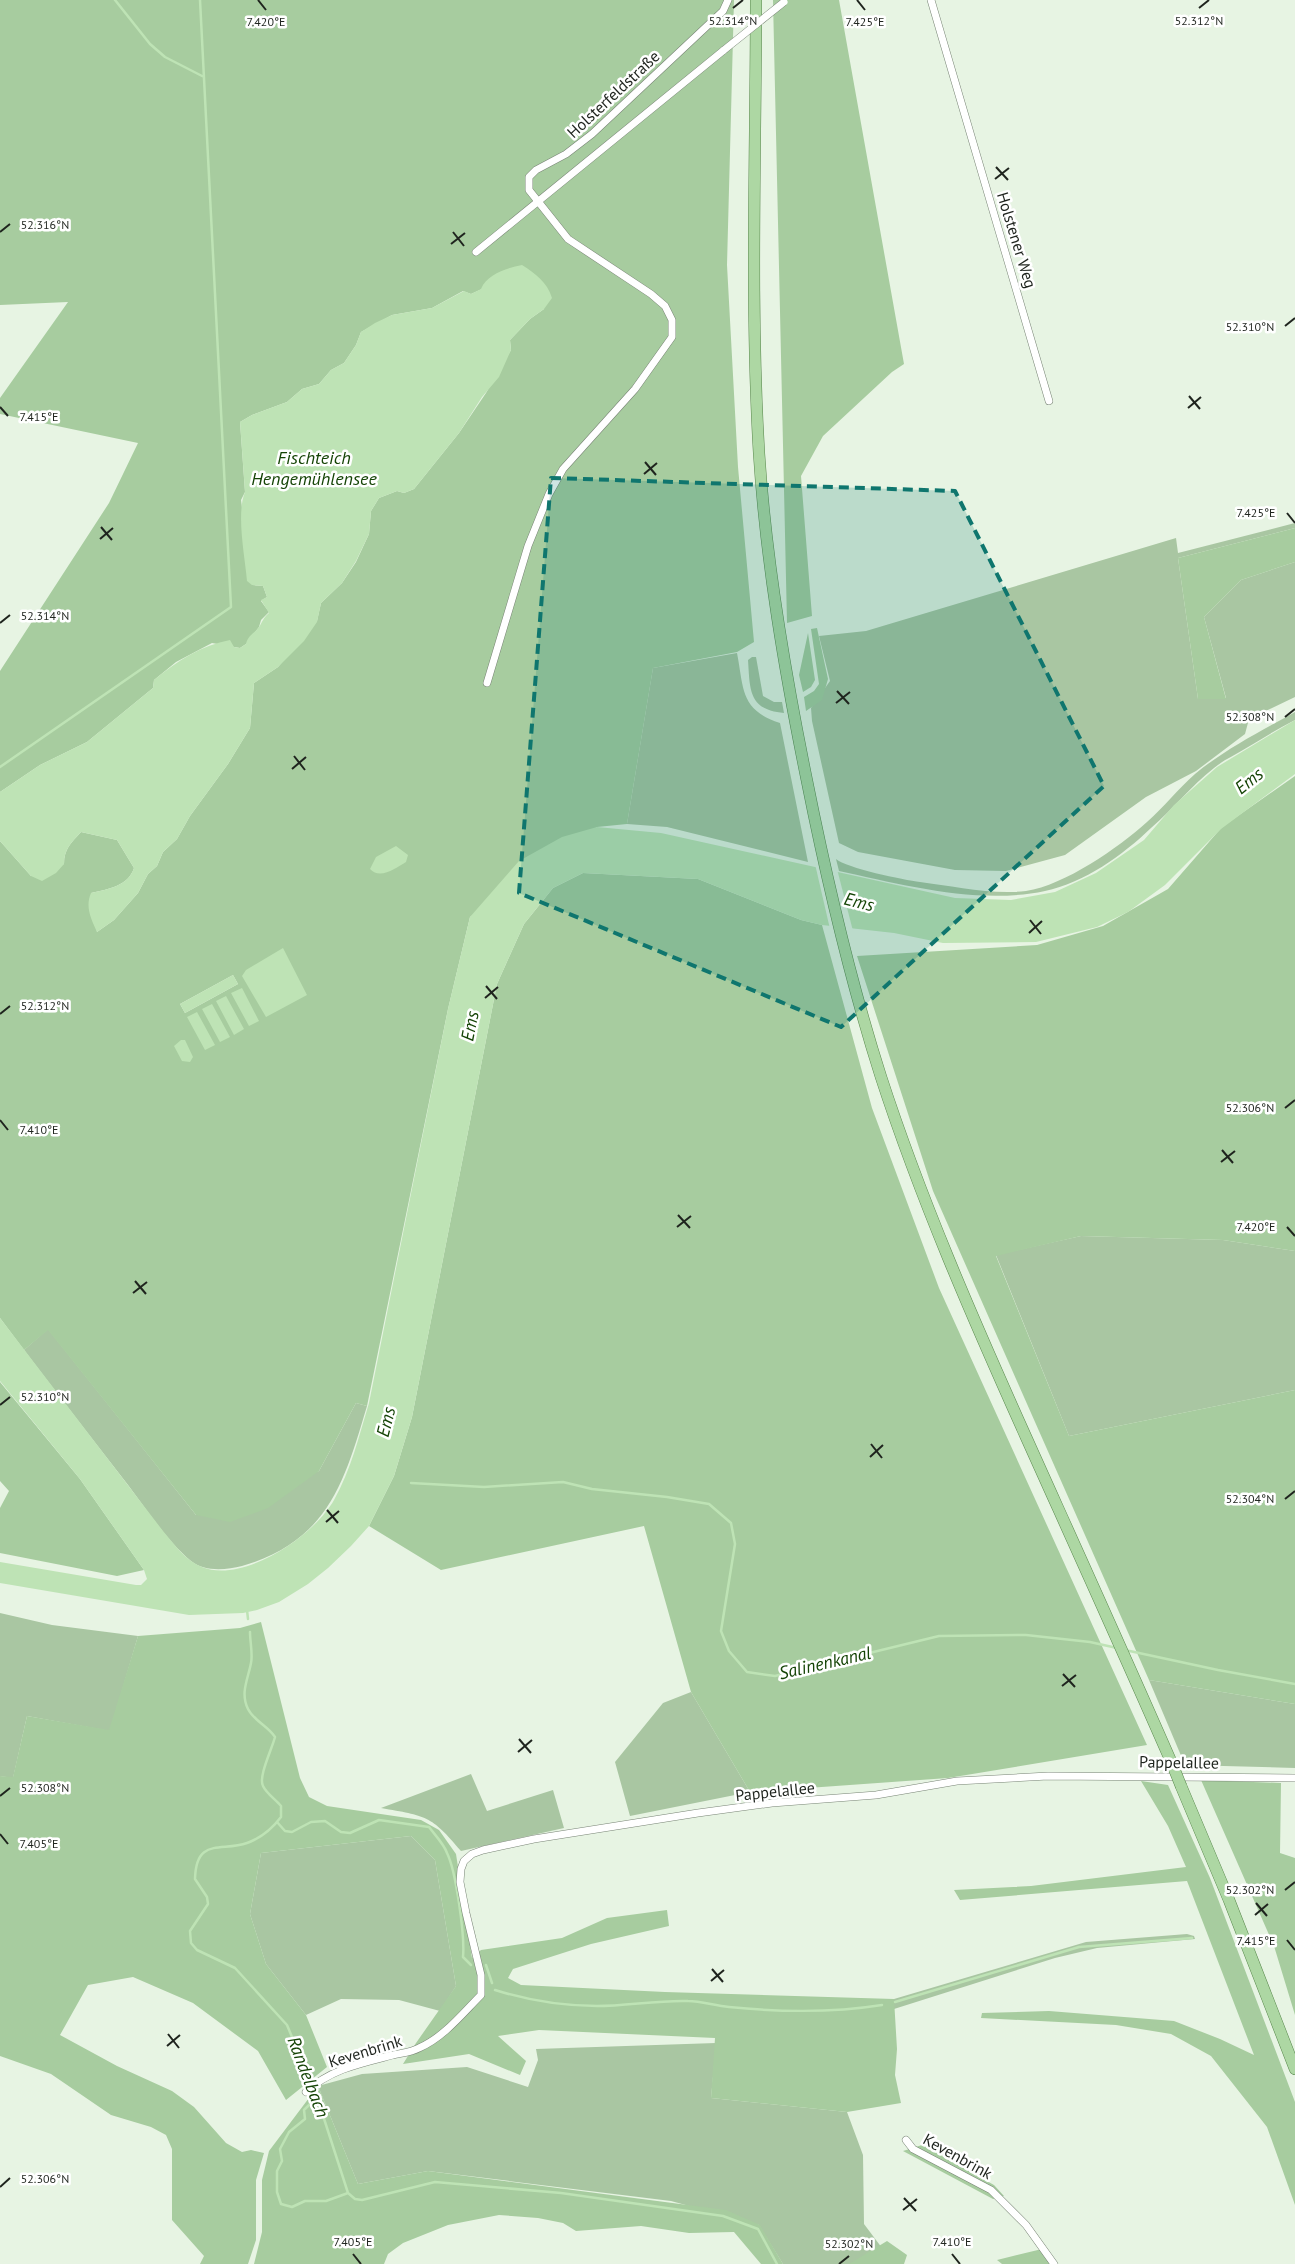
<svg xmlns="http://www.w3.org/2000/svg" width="1295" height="2264" font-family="'PT Sans',sans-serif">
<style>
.green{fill:#a9c6a2}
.forest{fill:#a7cc9f;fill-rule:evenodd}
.water{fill:#bee3b5}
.pier{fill:#e7f4e3}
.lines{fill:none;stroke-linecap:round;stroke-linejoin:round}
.stream{stroke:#bee3b5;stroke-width:2.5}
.minor-casing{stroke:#788475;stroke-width:8}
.primary-casing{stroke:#58874c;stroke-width:12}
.minor{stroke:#fff;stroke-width:7}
.primary{stroke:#add7a3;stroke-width:11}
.minor-bridge-casing{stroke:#788475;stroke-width:8;stroke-linecap:butt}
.primary-bridge-casing{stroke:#58874c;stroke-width:12;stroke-linecap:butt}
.minor-bridge{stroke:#fff;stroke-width:7}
.primary-bridge{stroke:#add7a3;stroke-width:11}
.marked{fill:#0f766e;fill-opacity:0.2;stroke:#0f766e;stroke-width:4;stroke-dasharray:10 6;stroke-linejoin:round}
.ticks{fill:none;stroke:#1f241e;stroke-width:2}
.labels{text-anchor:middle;stroke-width:5;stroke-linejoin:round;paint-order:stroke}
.street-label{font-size:16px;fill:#1f241e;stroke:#fff}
.water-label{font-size:18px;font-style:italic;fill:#154406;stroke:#fff}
.ticks-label{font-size:12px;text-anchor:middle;fill:#1f241e;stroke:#fff;stroke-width:5;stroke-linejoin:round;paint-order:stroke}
</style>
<rect width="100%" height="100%" fill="#e7f4e3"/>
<path class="green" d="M1295,523V528L1178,558L1198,699L1226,698L1204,617L1241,580L1295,562V697L1249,719L1245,734L1196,771L1146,797L1065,855L1006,871L955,870L858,852L839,843L812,721L811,708L830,681L819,636L866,631L1176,538L1178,553Z
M737,653C744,689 740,710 780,723L808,862L667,827L627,824L653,668Z
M752,657H756L763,696L774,702H782L784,713C748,710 750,689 748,660Z
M1295,712V720C1277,729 1260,740 1243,750C1233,756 1222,761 1214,768C1191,786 1173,809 1151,828C1123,855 1084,883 1045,891C979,905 903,885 839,871L836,859C846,868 904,880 920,882C953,886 991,895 1026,891C1065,885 1118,848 1147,822C1164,807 1178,789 1195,774C1225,749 1261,731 1295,712Z
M1081,1236L1223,1240L1295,1251V1390L1069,1436L996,1255Z
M48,1329L196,1515L319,1471L356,1403L367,1406C344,1483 328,1541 242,1566C226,1570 204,1572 191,1561C166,1540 147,1510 128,1485C93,1440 58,1395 24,1350Z
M0,1613L52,1625L138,1636L110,1731L27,1716L13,1778L0,1776Z
M1149,1680L1295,1704V1768L1185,1765Z
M691,1692L750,1792L630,1816L615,1762L663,1703Z
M471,1774L487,1811L553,1790L564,1828L461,1851C431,1815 426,1816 381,1808Z
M411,1836L435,1860L456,1986L440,2011L399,2000L341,1999L306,2015L266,1964L250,1914L261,1853Z
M1187,1934L1194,1936L1195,1939L1097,1948L1055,1958L894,2009V1999L1086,1942Z
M716,2043L711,2098L847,2112L863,2155L864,2224L894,2264H783L759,2225L671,2201L428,2171L358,2184L318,2086L362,2074L467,2067L528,2087L538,2060L536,2049Z"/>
<path class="forest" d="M0,0H734L727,265L738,467L754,642L737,652L653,668L627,824L597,827L470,917L448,1009L367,1406L356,1403L319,1471L268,1508L230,1522L196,1515L48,1330L24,1350L0,1318V841L31,876L64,864C64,849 71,843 81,832L117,840L134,868C128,886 109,889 91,893L97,932L114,920L138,893L148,874L157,866L163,852L177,839L190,816L228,764L250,728L254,683L278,667L317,621L321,603L342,583L356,562L369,534L371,511L379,498L397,491L404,493L414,489L459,433L486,393L511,350L510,340L530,319L544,309L482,289L471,294L463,291L432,308L392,315L361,332L356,345L344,363L331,370L319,384L302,389L287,402L252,415L240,422L245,492L241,500L252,585L263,586L267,597L261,601L269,612L261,620L259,627L246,644L240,648L212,643L176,662L154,680L153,688L87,742L40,765L0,792V671L109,503L138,443L0,414V398L68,302L0,305ZM233,975L238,984L185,1013L180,1004Z
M773,0H839L904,364L892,372L823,436L801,476L812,616L787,623Z
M1295,528V562L1241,580L1204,617L1226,699H1198L1178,558Z
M817,628L828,679L822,700L806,711L804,697L814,691L819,684L811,629Z
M808,633L815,680L811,687L803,692L799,675Z
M1295,776V1251L1223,1240L1081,1236L996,1256L1069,1436L1295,1390V1704L1149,1680L933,1191L857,956L1037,945L1103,926L1168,889L1222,827Z
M583,873L698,879L801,920L822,925L872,1108L939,1288L1147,1745L948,1778L750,1792L691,1692L644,1526L441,1570L369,1526L394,1476L412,1417L497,984L524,924L553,888Z
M0,1382L80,1479L144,1570L117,1576L0,1553V1508L9,1491L0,1481Z
M261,1622L300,1778L309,1797L327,1806L421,1820L439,1830L456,1854L472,1958L481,1950L562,1938L607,1918L667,1910L669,1926L591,1944L513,1969L508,1978L521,1985L665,1992L894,1999L897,2049L895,2075L901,2103L847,2112L711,2098L715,2038L539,2030L498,2036L526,2061L520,2075L469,2054L403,2064L416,2043L456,1986L435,1860L411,1836L261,1853L250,1914L266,1964L306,2015L327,2067L286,2100L258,2051L193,2003L133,1977L88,1985L60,2035L117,2066L172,2091L194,2107L226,2143L242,2152L251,2150L264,2153L256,2180V2240L248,2264H200L204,2256L172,2220V2149L166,2135L151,2127L111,2115L51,2074L0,2056V1776L13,1777L27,1716L109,1730L138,1636L240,1628Z
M1201,1780L1281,1783L1280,1853L1295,1858V2015L1274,1946Z
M1141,1781L1168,1785L1210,1878L1295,2102V2205L1267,2127L1211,2056L1171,2034L1116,2025L981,2018L982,2013L1049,2011L1174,2021L1220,2039L1254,2055L1187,1881L960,1900L954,1890L1031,1886L1186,1867L1168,1826Z
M318,2086L358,2184L428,2171L726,2210L760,2225L783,2264H761L734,2232L689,2233L641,2226L576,2231L563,2223L538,2218L499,2215L448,2225L403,2243L388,2254L384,2264H254L262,2232V2180L269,2151Z
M922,2145L994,2185L1004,2196L993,2199L903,2151Z
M887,2241L907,2255L904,2264H849Z
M1042,2249L1055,2264H1002L997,2260Z"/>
<path class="water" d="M522,265C536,274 547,282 552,298L544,309L530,319L510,340L511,350L499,377L482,397L459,433L414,489L404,493L397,491L379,498L371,511L369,534L356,561L342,583L321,603L317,622L304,641L278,667L254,683L250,728L228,764L190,816L177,839L163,852L157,866L148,874L138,893L114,920L97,932C91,919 85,907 91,893C109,889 128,886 134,868L117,840L81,832C71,843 64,849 64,864L56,873L42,881L31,876L0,841V792L40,765L87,742L153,688L154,680C177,661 202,645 230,640L234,647L240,648L246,644C248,635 254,634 259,627C263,621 263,618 269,613L261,600L267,597L263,586L252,585L247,581C245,557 236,514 245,492L240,422L252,415L287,402L302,389L319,384L331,370L344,363L356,345L361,332L375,323L392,315L432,308L464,291L471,294L481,289C487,274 507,268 522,265Z
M1295,720V774L1221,829L1165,885L1128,912L1097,927L1036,942L943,943L894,933L822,925L801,920L698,879L583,873L553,888L524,924L497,984L412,1417L394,1476L369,1526L351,1546L328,1568L308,1584L279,1602L257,1610L243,1613L189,1615L0,1583V1562L136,1585H141L147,1579L144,1570L80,1479L0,1381V1318L163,1531C174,1544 186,1561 202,1567C243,1584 314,1536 334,1500C351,1470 359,1436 369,1403L448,1009L470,917L519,861L562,837L597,827L661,833L955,898L1011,900L1055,892L1096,873L1144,840L1174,805L1217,767Z
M396,846L408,855L406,862C396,868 380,880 370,869L376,857Z
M283,948L307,995L266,1017L242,976L246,970Z
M233,975L238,984L185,1013L180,1004Z
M242,988L259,1021L249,1026L231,993Z
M226,996L244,1029L234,1035L216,1001Z
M212,1004L230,1037L220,1042L202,1009Z
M197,1012L215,1045L205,1050L187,1017Z
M181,1040H185L193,1057L190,1062L182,1061L174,1046Z"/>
<path class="pier" d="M815,864L837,869L853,931L830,929Z"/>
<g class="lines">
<path class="stream" d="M115,0L150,44L165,57L204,77
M0,767L231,607L200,0
M411,1483L484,1487L563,1482L592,1489L667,1497L709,1504L731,1523L735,1544L721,1631L729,1651L747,1672L775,1676L939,1636L1026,1635L1090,1642L1117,1648
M247,1610L248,1619
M250,1632C250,1642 253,1654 251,1663C248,1679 240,1693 248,1709C254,1721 268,1726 275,1737C272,1749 258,1777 263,1786C266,1793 276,1800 281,1806V1817C272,1829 261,1838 247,1843C221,1852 196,1837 195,1879L207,1897L208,1904L190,1931L191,1943L197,1950L235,1968L287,2025L317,2097L348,2193L355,2199L362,2200L435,2182L561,2193L723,2216L758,2229L777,2264
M1125,1650L1218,1670L1295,1684
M277,1822L285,1831L292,1832L311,1822L325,1821L341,1832L350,1833L379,1820L429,1827C435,1835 444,1844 447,1853C456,1871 465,1936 463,1957L471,1965
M486,1965L492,1983
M495,1990C527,2000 563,2006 597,2006C627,2006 657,2000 688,2001C702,2001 715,2006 729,2007C779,2012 832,2013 882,2005
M895,2002L1079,1947L1192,1938
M317,2097L304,2110L305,2119L289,2132L280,2149L282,2161L277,2171V2192L281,2204L292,2207L305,2201H326L348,2193"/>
<g class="minor-casing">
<path id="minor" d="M931,0L1049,401
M476,252L724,50
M487,683L528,546L549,494L563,469L635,389L672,337V320L665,306L651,294L568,239L529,190V177L536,170L566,154L592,134L723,11L728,0
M306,2092C330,2069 362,2063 393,2055C402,2053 412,2052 419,2048C444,2037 462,2014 481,1995V1975L466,1913L460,1882L461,1869L464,1861L472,1854L483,1850L534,1839L698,1813L772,1803L876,1795L957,1781L1048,1776L1295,1778
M906,2140L913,2149L991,2190L1026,2225L1054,2264"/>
</g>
<g class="primary-casing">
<path id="primary" d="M756,0C756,150 750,302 759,453C766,563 785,673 807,781C827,881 850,980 881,1077C921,1200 973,1319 1026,1437C1075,1546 1125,1656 1173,1766
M1181,1786L1229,1900L1295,2069"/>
</g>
<use href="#minor" class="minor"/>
<use href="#primary" class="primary"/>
<g class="minor-bridge-casing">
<path id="minor-bridge" d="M724,50L784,2"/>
</g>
<g class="primary-bridge-casing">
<path id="primary-bridge" d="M1173,1766L1181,1786"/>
</g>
<use href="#minor-bridge" class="minor-bridge"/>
<use href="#primary-bridge" class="primary-bridge"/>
</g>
<path class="marked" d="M551,478L955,491L1104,786L841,1027L519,893Z"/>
<path class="ticks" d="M258,0L266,10M857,0L865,10M733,8L743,0M1199,8L1209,0M996,167L1008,180M995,179L1009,168M0,232L10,224M453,232L464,246M451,244L465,233M1285,326L1295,318M1189,396L1200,409M0,407L8,416M1188,408L1201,397M645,462L656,475M644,474L657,463M1287,513L1295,523M101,527L112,540M100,539L113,528M0,623L10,615M837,691L849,704M836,703L850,692M1285,717L1295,709M294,756L305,770M292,769L306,757M1030,920L1041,934M1029,933L1042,921M486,986L497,999M485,998L498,987M0,1014L10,1006M1285,1108L1295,1100M0,1120L8,1130M1222,1150L1233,1163M1221,1162L1235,1151M678,1215L690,1228M677,1227L691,1216M1287,1227L1295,1236M135,1281L146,1294M133,1293L147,1282M0,1405L10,1397M871,1444L882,1458M870,1457L883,1445M1285,1499L1295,1491M327,1510L338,1523M326,1522L339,1511M1063,1674L1075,1687M1062,1686L1076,1675M519,1739L531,1753M518,1752L532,1740M0,1796L10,1788M0,1834L8,1844M1285,1890L1295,1882M1256,1903L1267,1916M1255,1915L1268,1904M1287,1940L1295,1950M712,1969L723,1982M711,1981L724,1970M168,2034L179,2048M167,2046L180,2035M0,2187L10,2178M904,2198L916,2211M903,2210L917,2199M353,2254L361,2264M952,2254L960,2264M839,2264L849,2256"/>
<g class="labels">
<g class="street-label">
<text transform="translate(613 94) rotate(-43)" y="6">Holsterfeldstraße</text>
<text transform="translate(1017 240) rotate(73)" y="6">Holstener Weg</text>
<text transform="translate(1179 1762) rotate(1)" y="6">Pappelallee</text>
<text transform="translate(775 1791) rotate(-6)" y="6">Pappelallee</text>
<text transform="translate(365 2051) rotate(-17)" y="6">Kevenbrink</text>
<text transform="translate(958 2156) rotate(29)" y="6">Kevenbrink</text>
</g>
<g class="water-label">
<text x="314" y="464">Fischteich<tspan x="314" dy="21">Hengemühlensee</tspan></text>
<text transform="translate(1249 781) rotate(-39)" y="6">Ems</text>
<text transform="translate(859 902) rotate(14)" y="6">Ems</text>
<text transform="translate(470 1026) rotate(-79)" y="6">Ems</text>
<text transform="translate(386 1422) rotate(-76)" y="6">Ems</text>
<text transform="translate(825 1663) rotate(-13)" y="6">Salinenkanal</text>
<text transform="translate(308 2077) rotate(69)" y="6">Randelbach</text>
</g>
</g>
<g class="ticks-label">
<text x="733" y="25">52.314°N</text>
<text x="1199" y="25">52.312°N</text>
<text x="266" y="26">7.420°E</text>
<text x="865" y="26">7.425°E</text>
<text x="45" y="229">52.316°N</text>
<text x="1250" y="331">52.310°N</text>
<text x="39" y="421">7.415°E</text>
<text x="1256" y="517">7.425°E</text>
<text x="45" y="620">52.314°N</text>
<text x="1250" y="721">52.308°N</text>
<text x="45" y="1010">52.312°N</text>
<text x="1250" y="1112">52.306°N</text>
<text x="39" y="1134">7.410°E</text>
<text x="1256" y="1231">7.420°E</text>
<text x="45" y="1401">52.310°N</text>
<text x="1250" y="1503">52.304°N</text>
<text x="45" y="1792">52.308°N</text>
<text x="39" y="1848">7.405°E</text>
<text x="1250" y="1894">52.302°N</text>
<text x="1256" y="1945">7.415°E</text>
<text x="45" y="2183">52.306°N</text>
<text x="353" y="2246">7.405°E</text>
<text x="952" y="2246">7.410°E</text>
<text x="849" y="2248">52.302°N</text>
</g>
</svg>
